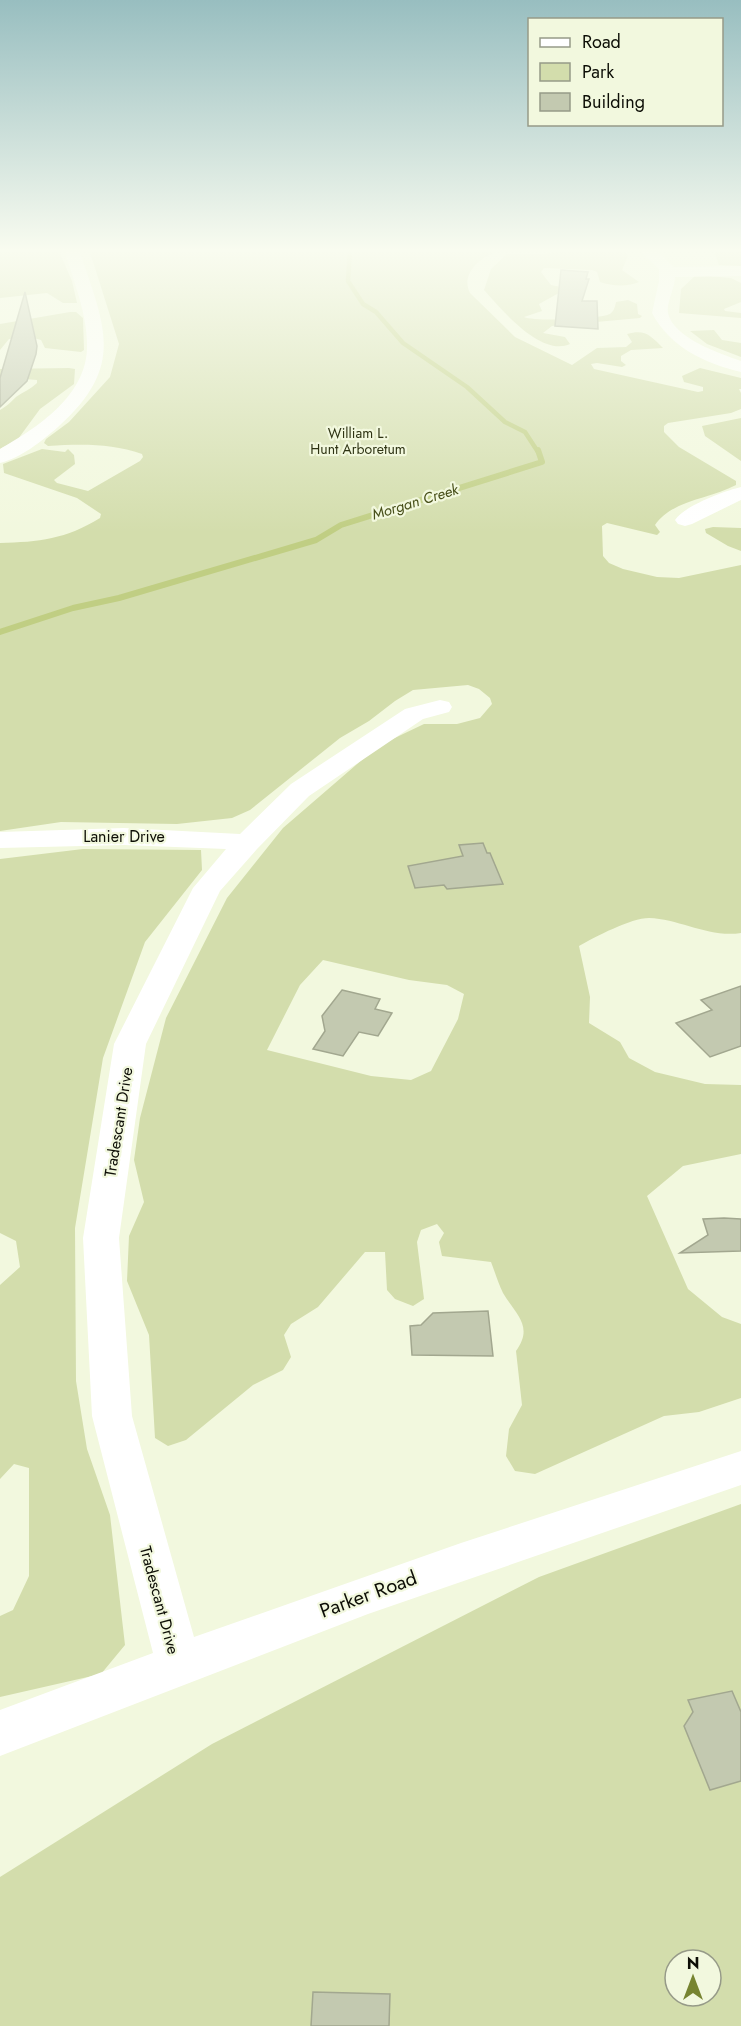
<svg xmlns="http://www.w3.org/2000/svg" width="741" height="2026" font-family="Jost,sans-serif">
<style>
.green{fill:#d3ddac;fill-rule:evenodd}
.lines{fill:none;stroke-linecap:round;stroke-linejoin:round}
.stream-far1{stroke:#c0ce83;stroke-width:4.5}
.stream{stroke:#c0ce83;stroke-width:6}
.building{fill:#c3c9b0;stroke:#a2a78f;stroke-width:1.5}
.street{fill:#fff;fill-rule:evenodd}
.labels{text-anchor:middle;stroke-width:4.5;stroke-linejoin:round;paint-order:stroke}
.far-park-label{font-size:14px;fill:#2e3313;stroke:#f2f8de}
.far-water-label{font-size:15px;font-style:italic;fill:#474f19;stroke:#f2f8de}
.street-label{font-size:16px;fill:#0d0e06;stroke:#f2f8de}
.near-street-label{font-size:20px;fill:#0d0e06;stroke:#f2f8de}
</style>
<rect width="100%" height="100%" fill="#f2f8de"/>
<path class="green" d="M0,249H58L72,281L77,303H63L47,293L0,298Z
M89,249H481L494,253C477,259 461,276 470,293L515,337L572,365L597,348L626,347L632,342L627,334C645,329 650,335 663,348L631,350L621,356V361L626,365L622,367L597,363L591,364L594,369L698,392L703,391V387L684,382L682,376L700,368L741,378V389H739L741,393V409L731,413L668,423L664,426V432L679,447L736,481V485C710,499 672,500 655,525L660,532L657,535L607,523L602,526L603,556L609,563L623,569L657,577L679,578L741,565V933C709,938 680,919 649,918C631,918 595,937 579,946L590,997L589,1023L620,1042L629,1058L655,1072L705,1084L741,1085V1154L683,1166L647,1196L688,1289L722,1317L741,1324V1398L699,1412L664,1416L535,1474L515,1471L506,1456L509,1429L522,1405L516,1351C534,1326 516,1315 503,1293C498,1283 495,1272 491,1262L442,1256L439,1242L444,1233L437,1224L421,1230L417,1242L424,1299L413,1306L395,1299L387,1290L385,1252H365L318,1307L291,1324L284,1335L291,1357L283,1370L253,1385L186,1440L168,1446L155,1438L149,1335L127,1281L129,1236L144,1202L134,1160L140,1118L166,1018L227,898L283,828L378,746L424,724H457L480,718L492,704L490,698L479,689L468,685L413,690L395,701L369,721L340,738L250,810L232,818L177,824L61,822L0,831V543C39,542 66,539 100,518L101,514L77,498L4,473L3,464L42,449L65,452L68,449L74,455L75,464L54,480L57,483L88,491L140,461L143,457L142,454C111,443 80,444 48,446L44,443L46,439L69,422L110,377L119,344ZM323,960L409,980L447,985L464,994L458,1019L431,1071L411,1080L371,1076L267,1050L300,985Z
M578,249H624L628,256L622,270L639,282C628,287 612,286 600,282L597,272L592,270L544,268L541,272L551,285L561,287L559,293L539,304L542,311L524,317C536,322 599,319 610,314C614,311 615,307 616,302L628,300L637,304L638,314L642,316L640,318L552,326L543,333L565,337L570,344C541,357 502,310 484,290L491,269L507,254H543Z
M741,249V266L719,265L715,254L716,252Z
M696,275L731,278L741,283V302L724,309L725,311L741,313V318L679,313L681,289Z
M70,312H76L83,318L84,350L81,352L45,348L41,340L30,337L9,339L0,350V324Z
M714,330L722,340L741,343V357L707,344L690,331Z
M69,368L75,369L74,384L40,409L18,439L0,449V410C7,406 11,402 16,397C23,392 31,389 37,383V380L0,377V369Z
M741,418V461L705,436L702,426Z
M713,527L741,528V551L728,546L706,533L705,529Z
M83,849L201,850L202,870L145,942L103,1058L75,1228L76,1381L87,1449L110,1515L125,1645L101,1674L0,1697V1616L13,1610L29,1576V1468L14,1464L0,1479V1285L20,1267L16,1241L0,1233V859Z
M741,1504V2026H0V1877L212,1744L539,1577ZM675,1960H711V1996H675Z"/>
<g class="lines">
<path class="stream-far1" d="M350,249L348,281L363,304L376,312L403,343L467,387L505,422L525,432L538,452"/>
<path class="stream" d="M0,632L73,608L119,598L316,540L341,525L542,462L538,450"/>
</g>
<path class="building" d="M561,270L588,272L586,279H589L582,301H597L598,329L555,326Z
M25,292L37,346L36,354L27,381L0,407V378Z
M483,843L487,853H490L503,884L447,889L444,885L415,888L408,866L463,856L459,845Z
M741,986V1046L710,1057L676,1023L712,1010L701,1000Z
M342,990L380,999L375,1009L392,1013L378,1036L359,1032L343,1056L313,1049L325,1031L322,1016Z
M724,1218L741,1219V1251L680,1253L708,1235L703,1219Z
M488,1311L493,1356L412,1355L410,1326L421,1325L433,1313Z
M732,1691L741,1712V1781L710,1790L684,1726L693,1712L688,1700Z
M313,1992L390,1994L389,2026H311Z"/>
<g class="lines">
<path class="street" d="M64,249H79C104,326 127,365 58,427C42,441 21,458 0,463V449C37,428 86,396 87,348C88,315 73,280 64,249Z
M639,249H655L674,267L741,266V276L675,277C675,288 666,303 668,313C673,338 721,354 741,361V372C704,363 670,347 652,313L659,281V269Z
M741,487V500L692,524L685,526L678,524L675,520C684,506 724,491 741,487Z
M440,700L449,702L452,707L449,712L423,719L309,796L257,849L220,891L146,1044L119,1238L132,1416L194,1637L461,1543L741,1451V1485L368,1614L0,1756V1710L153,1653L92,1416L83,1238L114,1044L193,888L226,849L124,845L0,848V832L124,828L240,834L291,784L405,709Z"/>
</g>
<linearGradient id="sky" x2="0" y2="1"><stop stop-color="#98bec0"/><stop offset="0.47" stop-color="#f9fcf0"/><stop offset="1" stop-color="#f9fcf0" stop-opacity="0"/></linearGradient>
<rect width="741" height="533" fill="url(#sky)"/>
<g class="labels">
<g class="far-park-label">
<text x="358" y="438">William L.<tspan x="358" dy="16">Hunt Arboretum</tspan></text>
</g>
<g class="far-water-label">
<text transform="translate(415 502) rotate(-17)" y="5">Morgan Creek</text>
</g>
<g class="street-label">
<text x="124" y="842">Lanier Drive</text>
<text transform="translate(118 1122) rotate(-81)" y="6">Tradescant Drive</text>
<text transform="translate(160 1600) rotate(75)" y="6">Tradescant Drive</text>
</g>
<g class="near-street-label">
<text transform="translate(368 1594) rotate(-20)" y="7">Parker Road</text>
</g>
</g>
<rect x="528" y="18" width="195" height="108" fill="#f2f8de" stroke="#969a88" stroke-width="1.5"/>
<rect x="540" y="38" width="30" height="9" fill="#ffffff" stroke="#969a88" stroke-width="1.5"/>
<text x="582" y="48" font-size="18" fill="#0d0e06">Road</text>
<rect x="540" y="63" width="30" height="18" fill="#d3ddac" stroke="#969a88" stroke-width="1.5"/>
<text x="582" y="78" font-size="18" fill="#0d0e06">Park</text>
<rect x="540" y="93" width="30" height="18" fill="#c3c9b0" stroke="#969a88" stroke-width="1.5"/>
<text x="582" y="108" font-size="18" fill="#0d0e06">Building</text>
<g transform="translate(693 1978)"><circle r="28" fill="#f2f8de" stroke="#969a88" stroke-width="1.5"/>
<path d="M0-4.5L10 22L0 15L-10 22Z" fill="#778431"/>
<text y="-9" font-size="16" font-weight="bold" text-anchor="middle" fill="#0d0e06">N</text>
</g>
</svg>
